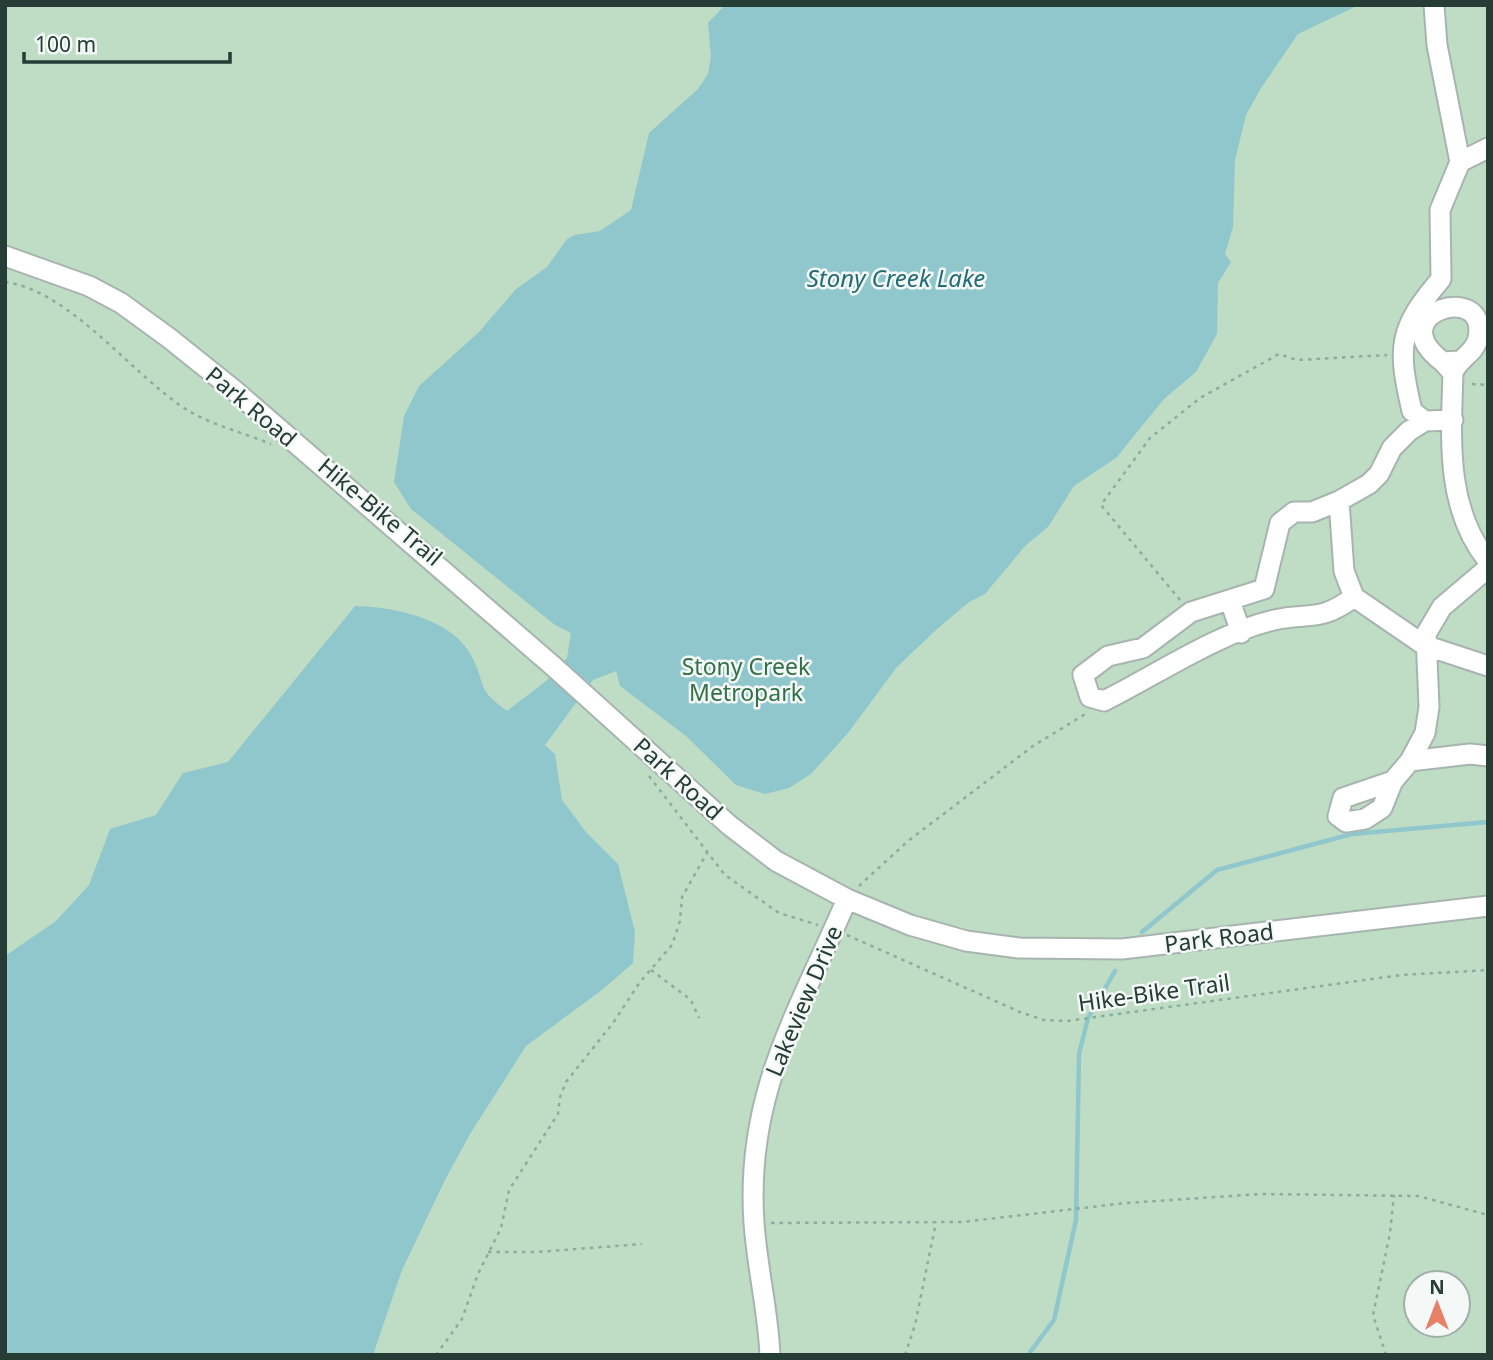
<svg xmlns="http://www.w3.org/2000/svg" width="1493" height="1360" font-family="'Noto Sans',sans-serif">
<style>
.green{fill:#bfdcc5;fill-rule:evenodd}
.water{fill:#90c7cd}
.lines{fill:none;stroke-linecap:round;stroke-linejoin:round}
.stream{stroke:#90c7cd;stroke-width:4.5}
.minor-casing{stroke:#a7b4af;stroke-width:23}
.path{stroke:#87ae9f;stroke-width:2.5;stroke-dasharray:3.5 5;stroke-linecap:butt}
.minor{stroke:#fff;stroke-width:19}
.labels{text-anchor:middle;stroke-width:5;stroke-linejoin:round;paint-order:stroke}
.street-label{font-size:23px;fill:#253d35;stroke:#f4f9f7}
.park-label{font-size:23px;fill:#327147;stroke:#f4f9f7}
.water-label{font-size:24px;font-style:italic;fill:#236c75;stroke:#f4f9f7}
</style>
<rect width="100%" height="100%" fill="#e4ece8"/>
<path class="green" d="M5,5H1488V1355H5ZM1416,1283H1458V1325H1416Z"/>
<path class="water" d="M725,5H1359L1298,34L1261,88L1246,115L1235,160L1233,227L1225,254L1231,262L1218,283L1217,334L1196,372L1164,399L1116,458L1074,486L1048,527L1025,546L985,594L969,602L937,629L897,667L848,733L811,774L789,788L765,794L736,785L686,736L620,686L616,671L593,680L545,745L555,754L562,800L586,832L618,864L635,932L633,963L602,990L526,1046L470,1134L446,1178L402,1270L373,1355H5V956L56,921L89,885L110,829L156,815L183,773L228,762L355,606C395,607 455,619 473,659C488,691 476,687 507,711L546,681L567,658L571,633L555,625L411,509L394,482L404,416L419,386L479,332L516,289L547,267L567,239L575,235L600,231L631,210L649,133L698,89L708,74L711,57L708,23Z"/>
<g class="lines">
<path class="stream" d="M1142,932L1217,870L1352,834L1488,822
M1028,1355L1054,1320L1076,1220L1079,1054L1088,1018L1115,971"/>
<g class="minor-casing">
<path id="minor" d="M1434,5L1437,45L1460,162L1440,210L1441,279C1398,329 1397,347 1412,411L1425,421L1453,420
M1460,162L1488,148
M5,256L89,286L121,303L169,338L234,390L553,666L729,825L776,861L847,899L910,925L966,941L1019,948L1122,949L1488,906
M1443,362L1453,373C1458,358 1475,354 1478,338C1490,280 1378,313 1443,362L1459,361
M1453,373C1451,438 1445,508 1488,561
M1339,501L1344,571L1354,597C1319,623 1310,612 1274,620C1218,633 1156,675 1104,701L1090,697L1083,675L1108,656L1143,648L1191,612L1264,589L1280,523L1294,512H1312L1339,501L1369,484L1379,474L1392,448L1409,431L1425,421
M1354,597L1424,645L1488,666
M1230,600L1241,633
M1410,761L1470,754L1488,756
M1393,781L1343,798L1338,816L1346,822L1365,819L1382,808L1393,781L1410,761L1425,733L1429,707L1426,634L1442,607L1488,568
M770,1355C768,1310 757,1267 754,1223C745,1094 799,1011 847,899"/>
</g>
<path class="path" d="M5,282C71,291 132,375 187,410C212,425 244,433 271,444
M1472,384L1488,385
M1180,600L1101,505L1150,438L1200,398L1279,354L1297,360L1387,355
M649,776L725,875L779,913L818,925
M859,886L908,841L1033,746L1087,713
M847,935L1020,1012L1044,1020L1067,1021L1401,975L1488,970
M651,970L691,1000L699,1018
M771,1223L962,1222L1126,1203L1261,1194L1418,1196L1488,1215
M488,1252H537L642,1244
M436,1355L462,1319L478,1274L501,1228L509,1190L558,1114L560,1097L566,1082L613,1023L640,982L672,945L680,921L682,897L707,853
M905,1355L915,1325L936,1222
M1386,1355L1373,1315L1390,1233L1394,1195"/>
<use href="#minor" class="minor"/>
</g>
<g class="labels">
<g class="street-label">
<text transform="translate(251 407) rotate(40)" y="8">Park Road</text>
<text transform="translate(380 512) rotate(40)" y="8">Hike-Bike Trail</text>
<text transform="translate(678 779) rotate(42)" y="8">Park Road</text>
<text transform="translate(1219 938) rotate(-7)" y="8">Park Road</text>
<text transform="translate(1154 993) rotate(-8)" y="8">Hike-Bike Trail</text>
<text transform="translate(804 1001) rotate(-67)" y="8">Lakeview Drive</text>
</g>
<g class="park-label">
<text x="746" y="675">Stony Creek<tspan x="746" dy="26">Metropark</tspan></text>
</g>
<g class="water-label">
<text x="896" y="287">Stony Creek Lake</text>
</g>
</g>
<rect width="1493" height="1360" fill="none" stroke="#253d35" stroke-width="14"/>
<g transform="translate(1437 1304)"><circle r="33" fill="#f4f9f7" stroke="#a1aea9" stroke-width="2"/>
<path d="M0-5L12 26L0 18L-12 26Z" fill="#e87f67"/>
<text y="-10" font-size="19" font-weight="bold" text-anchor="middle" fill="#253d35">N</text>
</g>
<path d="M24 52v10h206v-10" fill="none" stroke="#253d35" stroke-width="3.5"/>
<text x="35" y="52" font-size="21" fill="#253d35" stroke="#f4f9f7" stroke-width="5" paint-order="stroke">100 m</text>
</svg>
